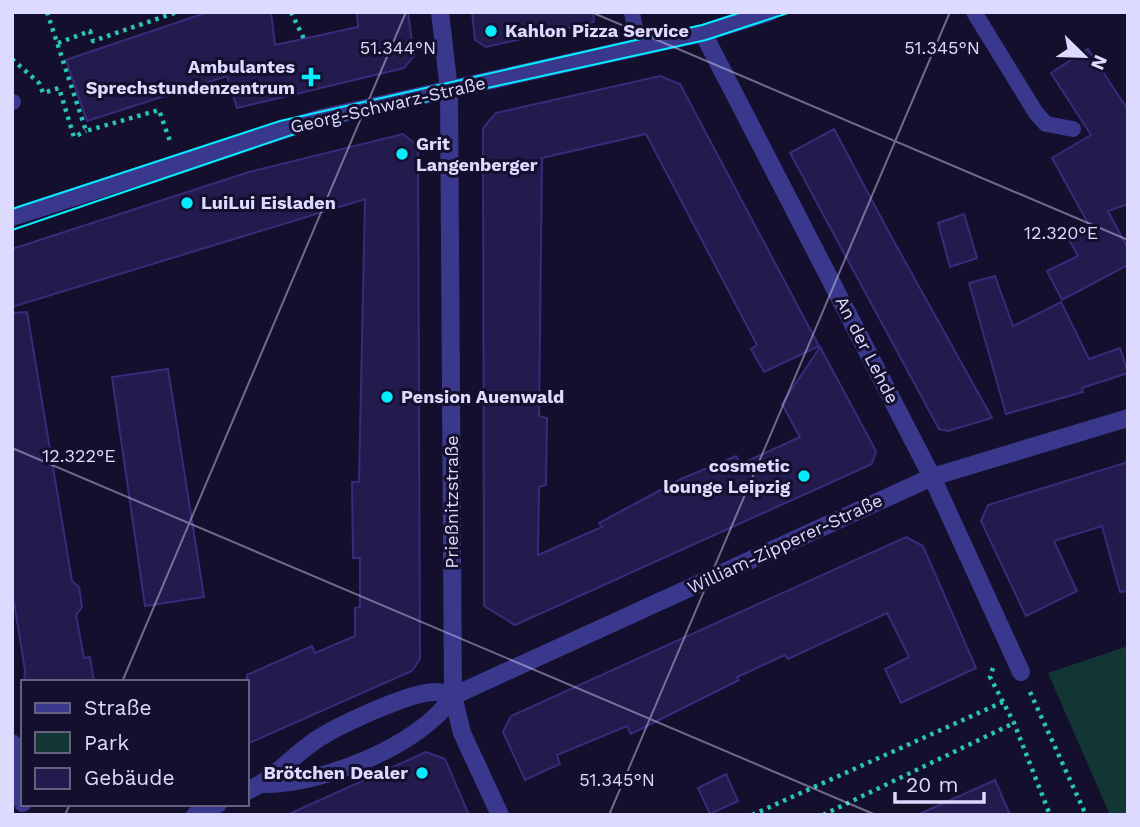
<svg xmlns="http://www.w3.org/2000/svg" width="1140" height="827" font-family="'Work Sans',sans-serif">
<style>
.green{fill:#123634}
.building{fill:#231a4e;stroke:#392b7b;stroke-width:2}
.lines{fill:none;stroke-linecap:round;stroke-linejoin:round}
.path{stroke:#29c4b7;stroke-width:4.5;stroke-dasharray:3.5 5;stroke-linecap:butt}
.service{stroke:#39388d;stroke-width:16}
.minor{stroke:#39388d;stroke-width:18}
.tertiary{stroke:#39388d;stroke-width:18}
.tram{stroke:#06ecff;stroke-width:2}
.ticks{fill:none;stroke:#dddaff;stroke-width:2;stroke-opacity:0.45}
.poi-dot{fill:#06ecff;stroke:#140f2c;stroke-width:2.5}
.labels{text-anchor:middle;stroke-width:6;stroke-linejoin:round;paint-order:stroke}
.poi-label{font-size:18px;font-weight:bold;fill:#dddaff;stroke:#140f2c;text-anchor:start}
.street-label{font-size:18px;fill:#dddaff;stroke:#140f2c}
.ticks-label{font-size:18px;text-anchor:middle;fill:#dddaff;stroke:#140f2c;stroke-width:6;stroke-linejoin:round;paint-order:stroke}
</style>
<rect width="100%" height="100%" fill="#140f2c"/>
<path class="green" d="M1128,646V815H1110L1048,673Z"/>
<path class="building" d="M208,12H271L275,45L358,27L357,12H408L414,56L404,68L237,108L227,76L87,121L66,60Z
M472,12H593L594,22L486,47L475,40Z
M1088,49L1128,110V204L1108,211L1128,249V265L1062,300L1047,271L1078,256L1067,236L1089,225L1052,158L1091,135L1051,73Z
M660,76L680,84L819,346L764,372L751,349L757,345L646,134L542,158L539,416L547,418L546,485L539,487L538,555L602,527L599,523L681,479L736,456L741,464L800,437L782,404L820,347L876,451L872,464L515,625L484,606L483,128L496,113Z
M834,129L892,238L992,418L948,431L939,429L790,153Z
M403,134L418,146L420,659L412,671L247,744V675L312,646L315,653L355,636V608L360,607V558H353L352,482H359L365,199L12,307V249L249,172Z
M964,214L977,258L950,267L938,223Z
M995,276L1013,326L1061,302L1089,359L1120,348L1128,373L1082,388L1083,392L1006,414L969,283Z
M27,312L72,581L79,587L82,607L76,615L84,658L90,657L94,682H24L25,670L12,590V313Z
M168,369L204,597L145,606L112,377Z
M1128,462V591L1120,592L1102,526L1054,541L1077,591L1026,616L981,521L988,505Z
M906,537L923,546L976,668L901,703L885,669L909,657L887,613L788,659L785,655L737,677L739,680L631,734L627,726L557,755L560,764L525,780L503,732L511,716Z
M426,752L445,759L469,815H287Z
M726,774L738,801L710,814L698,788Z
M995,780L1010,815H917Z"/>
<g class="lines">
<path class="path" d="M47,12L86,131L159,110L171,144
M291,12L304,39
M58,43L90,31L93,41L177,12
M12,59L39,83L43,93L59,88L74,137L86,131
M993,668L990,677L1014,723L1050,815
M1030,692L1086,815
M752,815L1003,702
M823,815L1014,723"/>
<path class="service" d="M974,12L1036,113L1046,124L1073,129
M632,13L639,48
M12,102H13"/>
<path class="minor" d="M440,12L449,90L453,696L462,733L500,815
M703,33L932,477L1021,672
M12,743L23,803
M263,784C320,785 421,746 453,696L932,477L1128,418
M247,791C273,780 292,756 316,740C337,726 413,690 437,692C442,692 448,695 453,696
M195,815L218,804"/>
<path class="tertiary" d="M12,217L321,118L703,33L770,12"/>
<path class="tram" d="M12,209L280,121L702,25L742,12
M12,230L324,124L706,40L791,12"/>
</g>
<path class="ticks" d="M591,12L1128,240M12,448L876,815M122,682L406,12M65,815L70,804M609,815L950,12"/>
<g class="poi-dot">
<circle cx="491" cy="31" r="7"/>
<path d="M307.5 66.5h7v7h7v7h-7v7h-7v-7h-7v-7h7z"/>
<circle cx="402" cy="154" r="7"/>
<circle cx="187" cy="203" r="7"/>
<circle cx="387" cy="397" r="7"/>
<circle cx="804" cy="476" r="7"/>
<circle cx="422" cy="773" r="7"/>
</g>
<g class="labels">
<g class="poi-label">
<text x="505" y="37">Kahlon Pizza Service</text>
<text x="295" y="73" text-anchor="end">Ambulantes<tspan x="295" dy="21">Sprechstundenzentrum</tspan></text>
<text x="416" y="150">Grit<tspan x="416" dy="21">Langenberger</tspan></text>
<text x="201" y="209">LuiLui Eisladen</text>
<text x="401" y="403">Pension Auenwald</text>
<text x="790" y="472" text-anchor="end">cosmetic<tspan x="790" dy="21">lounge Leipzig</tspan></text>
<text x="408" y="779" text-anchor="end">Brötchen Dealer</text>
</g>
<g class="street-label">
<text transform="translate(388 105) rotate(-13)" y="6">Georg-Schwarz-Straße</text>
<text transform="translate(867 350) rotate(63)" y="6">An der Lehde</text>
<text transform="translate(452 502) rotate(-90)" y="6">Prießnitzstraße</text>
<text transform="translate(785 544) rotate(-25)" y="6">William-Zipperer-Straße</text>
</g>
</g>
<g class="ticks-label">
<text x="398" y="54">51.344°N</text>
<text x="942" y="54">51.345°N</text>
<text x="1061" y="239">12.320°E</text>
<text x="79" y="462">12.322°E</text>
<text x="617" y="786">51.345°N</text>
</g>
<rect width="1140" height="827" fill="none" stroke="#dddaff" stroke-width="28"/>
<rect x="21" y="680" width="228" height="126" fill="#140f2c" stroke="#646080" stroke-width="2"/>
<rect x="35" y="703" width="35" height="10" fill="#39388d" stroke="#646080" stroke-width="2"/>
<text x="84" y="715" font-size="21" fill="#dddaff">Straße</text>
<rect x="35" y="732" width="35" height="21" fill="#123634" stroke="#646080" stroke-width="2"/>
<text x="84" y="750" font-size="21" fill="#dddaff">Park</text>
<rect x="35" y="768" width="35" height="21" fill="#231a4e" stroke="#646080" stroke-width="2"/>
<text x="84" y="785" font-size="21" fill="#dddaff">Gebäude</text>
<g transform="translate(1084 56) rotate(113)" stroke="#140f2c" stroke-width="5" paint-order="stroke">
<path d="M0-5L12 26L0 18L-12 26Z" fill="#dddaff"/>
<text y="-10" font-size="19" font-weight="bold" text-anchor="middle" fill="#dddaff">N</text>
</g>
<path d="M895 792v10h89v-10" fill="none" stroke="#dddaff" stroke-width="3.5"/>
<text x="906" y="792" font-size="21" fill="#dddaff" stroke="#140f2c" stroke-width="5" paint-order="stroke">20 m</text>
</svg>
